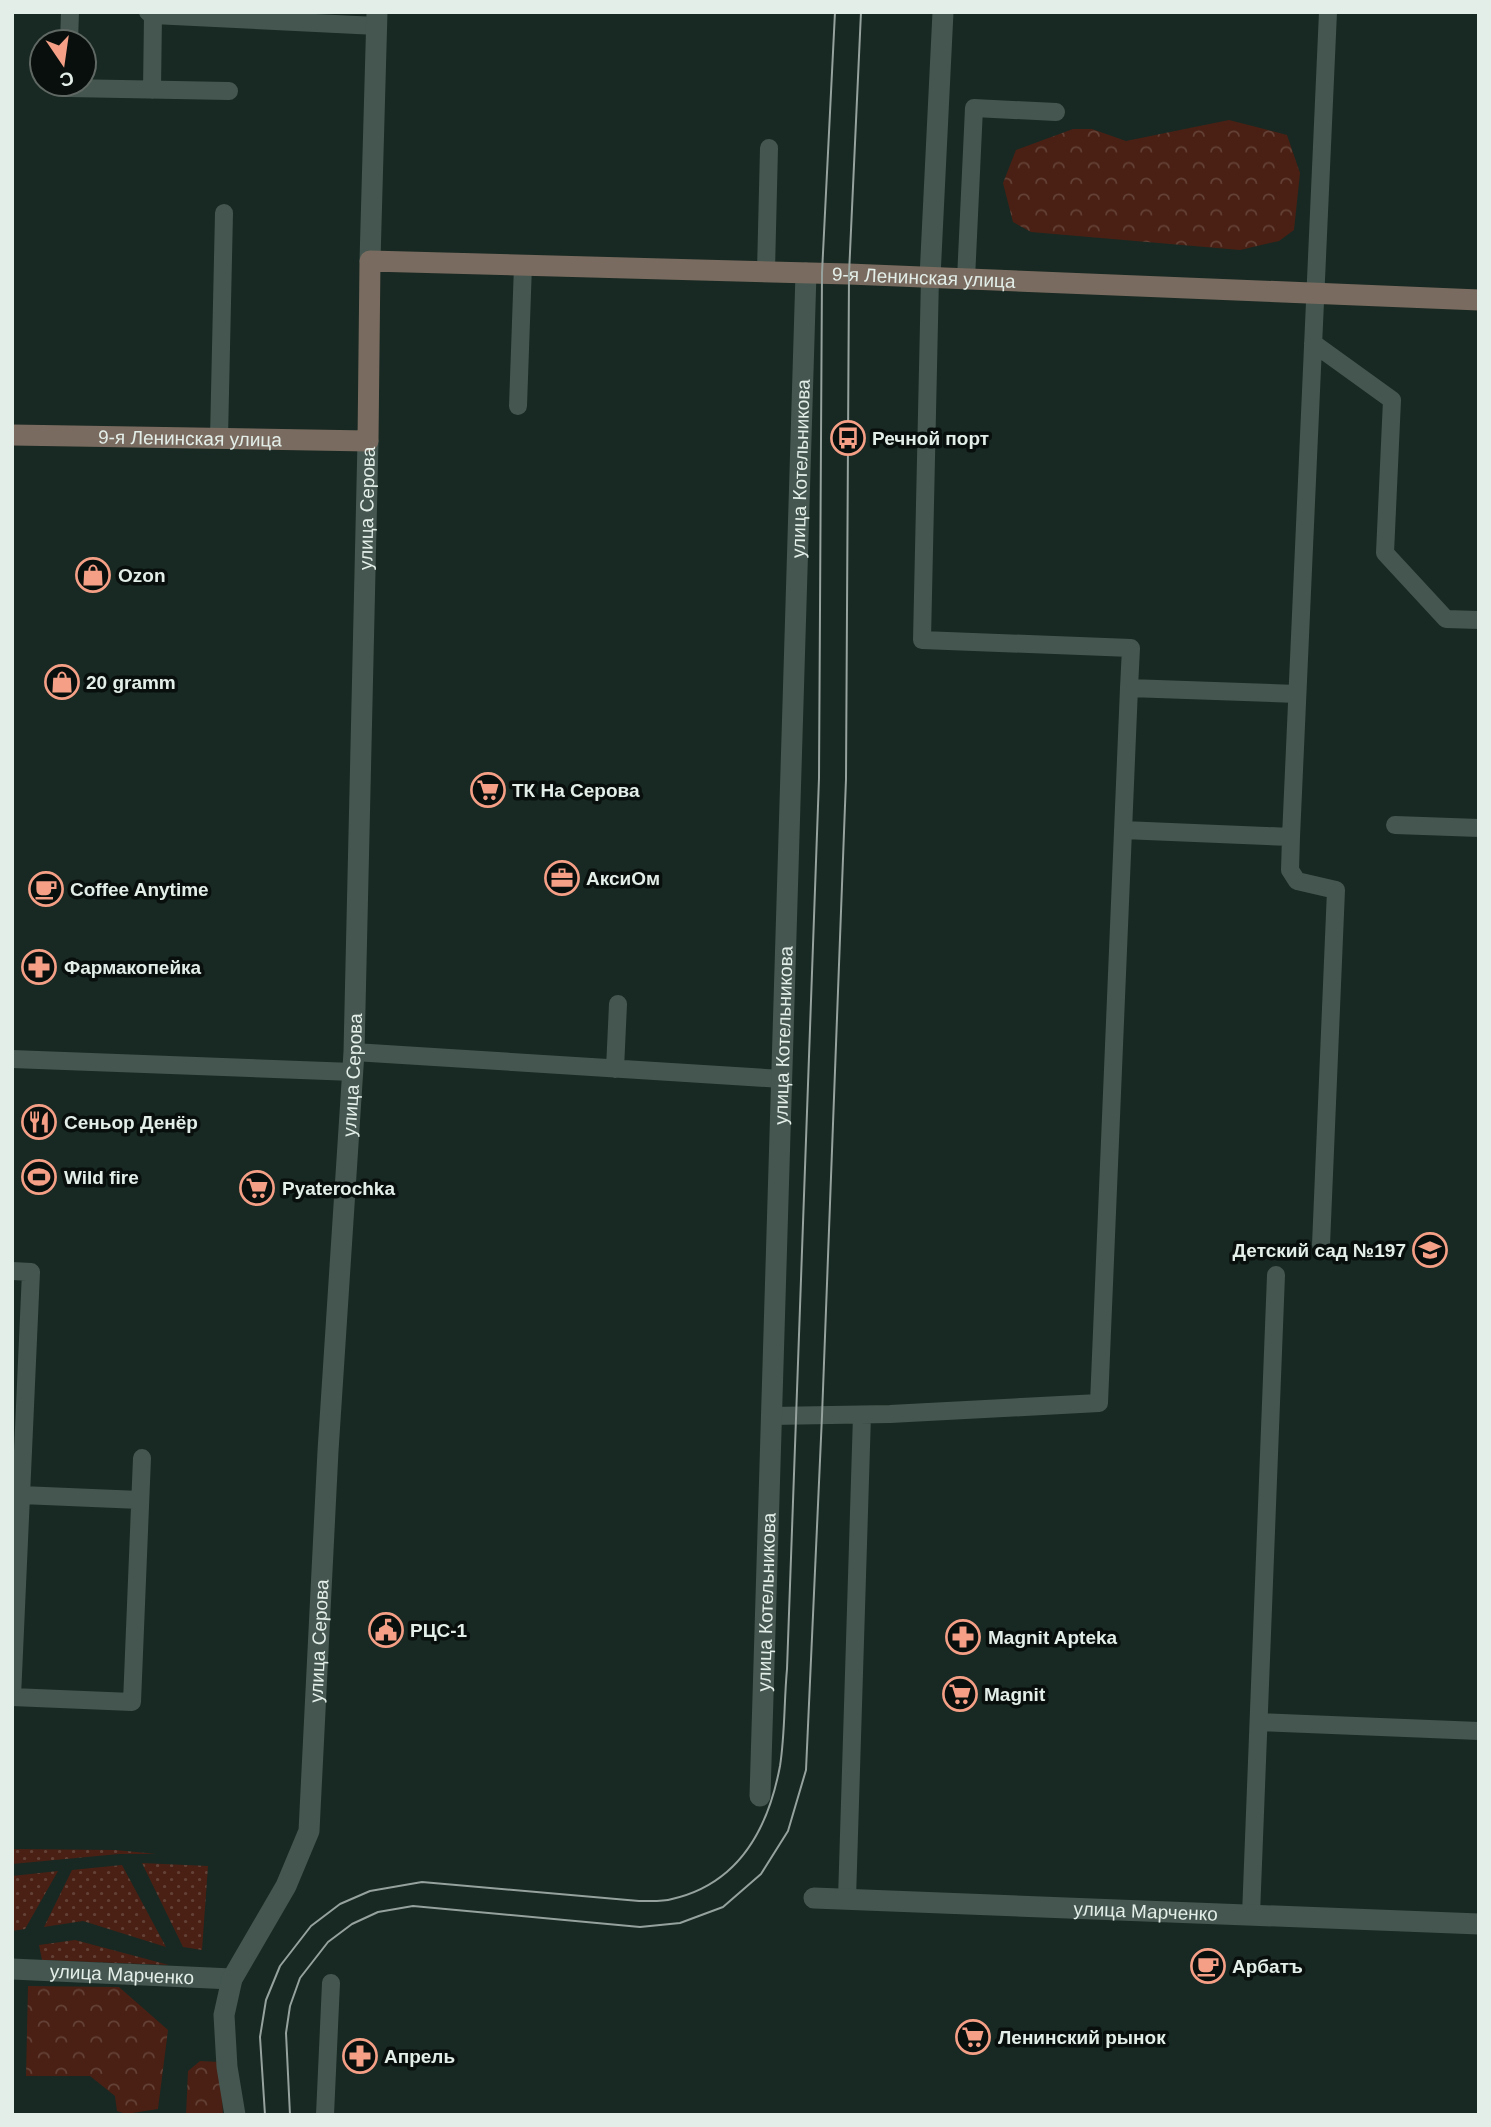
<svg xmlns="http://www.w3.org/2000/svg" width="1491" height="2127" font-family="Arial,sans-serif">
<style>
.grass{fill:url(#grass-dots)}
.forest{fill:url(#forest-crowns)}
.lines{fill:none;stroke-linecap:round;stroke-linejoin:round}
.lane{stroke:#44564f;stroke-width:18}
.street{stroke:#44564f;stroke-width:21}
.secondary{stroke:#796b5f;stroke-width:21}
.tram{stroke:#95a29d;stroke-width:2}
.labels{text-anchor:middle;stroke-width:7;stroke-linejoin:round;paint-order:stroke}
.street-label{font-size:19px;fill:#e3eee9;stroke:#080f0c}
.poi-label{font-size:19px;font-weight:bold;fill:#e3eee9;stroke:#080f0c;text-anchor:start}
</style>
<defs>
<pattern id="grass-dots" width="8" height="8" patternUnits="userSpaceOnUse" patternTransform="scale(1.75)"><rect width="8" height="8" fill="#4a2014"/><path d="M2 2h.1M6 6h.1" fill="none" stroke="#644136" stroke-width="1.8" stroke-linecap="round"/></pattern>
<pattern id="forest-crowns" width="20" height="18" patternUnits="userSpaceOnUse" patternTransform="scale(1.75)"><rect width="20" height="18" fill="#4a2014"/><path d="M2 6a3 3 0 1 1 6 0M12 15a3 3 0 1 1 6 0" fill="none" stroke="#644136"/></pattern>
</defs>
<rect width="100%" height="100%" fill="#182822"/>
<path class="grass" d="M12,1849L116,1850L156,1854H119L12,1864Z
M142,1863L208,1866L202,1950L183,1947Z
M122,1865L166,1947L83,1921L44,1927L72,1870Z
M58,1871L25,1929L12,1931V1876Z
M75,1940L169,1965L42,1960L39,1945Z"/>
<path class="forest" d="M1229,120L1287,135L1300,173L1294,230L1279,241L1240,250L1031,232L1013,222L1003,183L1016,150L1073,129H1092L1126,141Z
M28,1986L119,1987L168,2030L158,2109L126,2114L117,2111L115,2096L90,2076H26Z
M200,2061L220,2062L223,2115H186L188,2071Z"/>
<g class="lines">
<path class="lane" d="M148,12L153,15L377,26
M69,42L70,12
M68,84V88L229,91
M152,90L153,15
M766,271L769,148
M930,277L922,640L1131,648L1129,688
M966,279L974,108L1056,112
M1313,343L1392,400L1385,553L1446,619L1479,620
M518,406L523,265
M219,438L224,213
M1395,825L1479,828
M1123,830L1291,837L1328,12
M1291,837L1290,870L1297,881L1336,890L1321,1245
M354,1052L782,1079
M12,1059L353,1072
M615,1069L618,1004
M12,1271L31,1272L12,1697L132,1702L142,1458
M771,1416L890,1414L1099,1403L1129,688L1297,694
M21,1495L140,1500
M1259,1722L1479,1731
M847,1899L862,1415
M1251,1915L1276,1275
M325,2115L331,1983"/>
<g class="street">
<path d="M370,261L377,12"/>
<path d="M930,277L943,12"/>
<path id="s1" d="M760,1796L806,273"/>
<path id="s2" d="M814,1898L1479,1924"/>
<path id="s3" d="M12,1969L232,1979"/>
<path id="s4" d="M235,2115L227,2067L224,2015L232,1979L286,1886L309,1831L328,1451L354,1052L368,441"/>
</g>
<path class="secondary" id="s5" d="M12,435L368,441L370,261L849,274L1479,300"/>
<path class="tram" d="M265,2115L260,2037L266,2000L280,1966L311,1926L340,1904L370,1891L422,1882L639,1901C650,1901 662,1902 672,1899C738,1884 768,1830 780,1766C785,1735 784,1701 787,1669L819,778L822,273L835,12
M290,2115L286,2033L290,2006L300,1978L328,1942L352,1924L378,1912L413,1906L640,1927L680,1923L723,1907L761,1874L788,1831L806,1770L822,1416L846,779L849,274L861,12"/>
</g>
<defs>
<g id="bus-ring" transform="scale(1.75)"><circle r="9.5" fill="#080f0c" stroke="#f49f86" stroke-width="1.5"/><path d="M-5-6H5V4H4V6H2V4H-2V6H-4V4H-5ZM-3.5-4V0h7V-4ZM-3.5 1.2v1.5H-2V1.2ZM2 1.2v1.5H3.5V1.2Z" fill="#f49f86"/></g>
<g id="shop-ring" transform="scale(1.75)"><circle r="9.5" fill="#080f0c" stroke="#f49f86" stroke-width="1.5"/><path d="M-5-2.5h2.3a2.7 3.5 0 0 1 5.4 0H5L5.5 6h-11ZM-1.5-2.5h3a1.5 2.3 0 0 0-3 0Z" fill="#f49f86"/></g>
<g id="supermarket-ring" transform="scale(1.75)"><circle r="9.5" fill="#080f0c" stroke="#f49f86" stroke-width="1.5"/><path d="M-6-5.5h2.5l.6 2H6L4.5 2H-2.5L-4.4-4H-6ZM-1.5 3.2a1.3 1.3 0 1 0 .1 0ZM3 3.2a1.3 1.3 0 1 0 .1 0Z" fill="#f49f86"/></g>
<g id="office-ring" transform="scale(1.75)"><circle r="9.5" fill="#080f0c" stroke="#f49f86" stroke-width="1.5"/><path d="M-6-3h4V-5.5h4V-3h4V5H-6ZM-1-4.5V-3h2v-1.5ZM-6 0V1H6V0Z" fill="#f49f86"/></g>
<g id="cafe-ring" transform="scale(1.75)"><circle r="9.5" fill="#080f0c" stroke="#f49f86" stroke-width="1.5"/><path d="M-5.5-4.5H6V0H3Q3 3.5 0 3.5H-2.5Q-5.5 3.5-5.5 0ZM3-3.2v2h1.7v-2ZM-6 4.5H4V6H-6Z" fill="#f49f86"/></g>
<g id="pharmacy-ring" transform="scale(1.75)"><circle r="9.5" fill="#080f0c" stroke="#f49f86" stroke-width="1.5"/><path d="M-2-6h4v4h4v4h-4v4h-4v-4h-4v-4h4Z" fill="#f49f86"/></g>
<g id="restaurant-ring" transform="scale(1.75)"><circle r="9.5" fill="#080f0c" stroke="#f49f86" stroke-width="1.5"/><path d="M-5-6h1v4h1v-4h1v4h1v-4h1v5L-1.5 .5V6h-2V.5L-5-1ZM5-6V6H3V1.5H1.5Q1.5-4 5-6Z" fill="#f49f86"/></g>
<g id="stadium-ring" transform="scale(1.75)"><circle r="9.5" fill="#080f0c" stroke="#f49f86" stroke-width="1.5"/><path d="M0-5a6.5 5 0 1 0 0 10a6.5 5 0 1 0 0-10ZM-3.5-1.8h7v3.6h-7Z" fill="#f49f86"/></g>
<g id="school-ring" transform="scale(1.75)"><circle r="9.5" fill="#080f0c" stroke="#f49f86" stroke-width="1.5"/><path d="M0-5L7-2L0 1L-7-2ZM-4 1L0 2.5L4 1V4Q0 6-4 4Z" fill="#f49f86"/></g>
<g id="civic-ring" transform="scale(1.75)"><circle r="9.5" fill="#080f0c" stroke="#f49f86" stroke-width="1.5"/><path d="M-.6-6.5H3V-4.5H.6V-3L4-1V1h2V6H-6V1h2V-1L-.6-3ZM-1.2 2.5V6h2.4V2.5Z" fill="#f49f86"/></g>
</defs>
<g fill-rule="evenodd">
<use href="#bus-ring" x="848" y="438"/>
<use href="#shop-ring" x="93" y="575"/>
<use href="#shop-ring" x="62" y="682"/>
<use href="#supermarket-ring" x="488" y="790"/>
<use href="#office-ring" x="562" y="878"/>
<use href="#cafe-ring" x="46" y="889"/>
<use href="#pharmacy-ring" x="39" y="967"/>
<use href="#restaurant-ring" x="39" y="1122"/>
<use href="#stadium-ring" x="39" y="1177"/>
<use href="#supermarket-ring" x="257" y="1188"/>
<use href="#school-ring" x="1430" y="1250"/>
<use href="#civic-ring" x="386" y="1630"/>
<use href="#pharmacy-ring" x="963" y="1637"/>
<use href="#supermarket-ring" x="960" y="1694"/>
<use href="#cafe-ring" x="1208" y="1966"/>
<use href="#supermarket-ring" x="973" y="2037"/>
<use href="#pharmacy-ring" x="360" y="2056"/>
</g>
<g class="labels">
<g class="street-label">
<text dy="7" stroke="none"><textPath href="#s5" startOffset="1090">9-я Ленинская улица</textPath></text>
<text dy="7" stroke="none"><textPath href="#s5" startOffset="178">9-я Ленинская улица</textPath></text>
<text dy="7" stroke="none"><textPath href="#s1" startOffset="1328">улица Котельникова</textPath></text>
<text dy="7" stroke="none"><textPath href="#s4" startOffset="1629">улица Серова</textPath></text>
<text dy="7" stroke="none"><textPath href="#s1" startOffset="761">улица Котельникова</textPath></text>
<text dy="7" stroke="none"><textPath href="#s4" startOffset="1062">улица Серова</textPath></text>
<text dy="7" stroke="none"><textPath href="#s1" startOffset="194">улица Котельникова</textPath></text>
<text dy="7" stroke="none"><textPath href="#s4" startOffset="495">улица Серова</textPath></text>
<text dy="7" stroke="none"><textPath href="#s2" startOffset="332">улица Марченко</textPath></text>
<text dy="7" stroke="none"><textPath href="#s3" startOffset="110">улица Марченко</textPath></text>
</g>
<g class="poi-label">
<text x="872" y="445">Речной порт</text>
<text x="118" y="582">Ozon</text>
<text x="86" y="689">20 gramm</text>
<text x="512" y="797">ТК На Серова</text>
<text x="586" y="885">АксиОм</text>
<text x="70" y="896">Coffee Anytime</text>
<text x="64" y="974">Фармакопейка</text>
<text x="64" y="1129">Сеньор Денёр</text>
<text x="64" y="1184">Wild fire</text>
<text x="282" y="1195">Pyaterochka</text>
<text x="1406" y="1257" text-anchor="end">Детский сад №197</text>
<text x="410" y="1637">РЦС-1</text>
<text x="988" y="1644">Magnit Apteka</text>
<text x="984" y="1701">Magnit</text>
<text x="1232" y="1973">Арбатъ</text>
<text x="998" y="2044">Ленинский рынок</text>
<text x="384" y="2063">Апрель</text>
</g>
</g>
<rect width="1491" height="2127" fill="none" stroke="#e3eee9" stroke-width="28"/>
<g transform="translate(63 63) rotate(167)"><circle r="33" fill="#080f0c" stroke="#606864" stroke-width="2"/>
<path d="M0-5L12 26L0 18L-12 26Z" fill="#f49f86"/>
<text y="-10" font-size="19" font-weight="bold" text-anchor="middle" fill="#e3eee9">С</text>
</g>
</svg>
